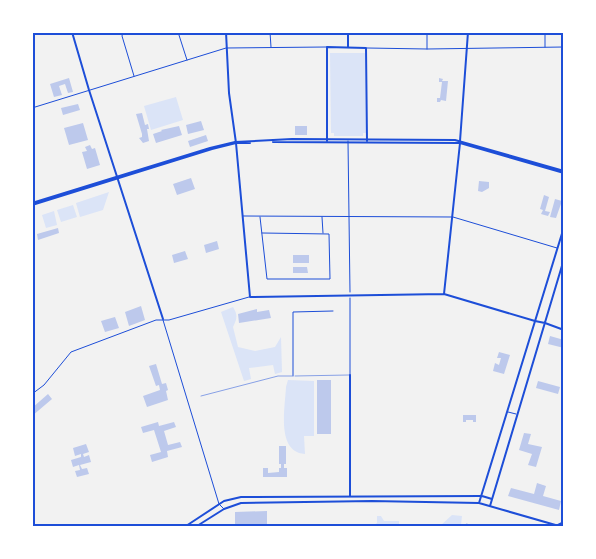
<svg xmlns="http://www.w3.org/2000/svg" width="596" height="559" font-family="Georgia,serif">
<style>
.green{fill:#dbe4f7}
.building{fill:#bdc9ec}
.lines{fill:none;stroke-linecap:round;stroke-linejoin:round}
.path{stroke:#1d4ed8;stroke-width:0.5}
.service{stroke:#1d4ed8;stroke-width:0.5}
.pedestrian{stroke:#1d4ed8;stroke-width:1}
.minor{stroke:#1d4ed8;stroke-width:1}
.tertiary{stroke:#1d4ed8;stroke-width:2}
.secondary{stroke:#1d4ed8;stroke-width:2}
.neatline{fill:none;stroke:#1d4ed8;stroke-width:2}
</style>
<rect width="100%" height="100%" fill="#f2f2f2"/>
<path class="green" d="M330,53H365L366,133H363V136H334V133H331Z
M176,97L183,120L151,130L144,106Z
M109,192L103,210L80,217L76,203Z
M73,205L77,217L61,222L57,210Z
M54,211L57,225L46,228L42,215Z
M233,307C238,315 237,319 233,327L238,347L255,351L275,347L281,337L282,372L275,374L273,365L249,368L251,379L244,381L221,312Z
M288,380L314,381V436H304L305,454C276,452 285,408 286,387Z
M452,515L462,516L461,525L459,526H440Z
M377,516H381L384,521H399V526H373L377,523Z"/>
<path class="building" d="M69,78L73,92L68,93L65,84L59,86L62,95L54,97L50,84Z
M439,78L443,79L442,81H448L446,101L441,100L440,102H437V98H440L442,82H439Z
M78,104L80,110L63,115L61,108Z
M142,113L145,125L148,124L149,129H147L149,141L143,143L139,138L142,137V134L136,114Z
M201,121L204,130L188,134L186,125Z
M83,123L88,140L69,145L64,128Z
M179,126L182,135L156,143L153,134L162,131L161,130Z
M295,126H307V135H295Z
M206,135L208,141L190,147L188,141Z
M90,145L92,149L95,148L100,165L87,169L82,152L87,151L85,147Z
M191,178L195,189L177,195L173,184Z
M479,181L489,182V188L482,192L478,191Z
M544,195L549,197L545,211L550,212L548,216L541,214L543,210L540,209Z
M555,199L562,201L556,218L550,217Z
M58,228L59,233L38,240L37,234Z
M217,241L219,249L206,253L204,245Z
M185,251L188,259L174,263L172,255Z
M293,255H309V263H293Z
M293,267H307L308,273H293Z
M141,306L145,320L129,326L125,312Z
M257,309V312L269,310L271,318L239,323L238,314Z
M115,317L119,328L105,332L101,321Z
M550,336L564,340V348L548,344Z
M499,352L510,355L504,374L493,371L495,363L499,365L501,358H497Z
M156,364L162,384L166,383L168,390L166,391L168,400L147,407L143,396L160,390L159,385L156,386L149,366Z
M317,380H331V434H317Z
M538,381L560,387L558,394L536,388Z
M48,394L52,399L32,416V408Z
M463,415H476V422H473V420H466V422H463Z
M158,422L159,426L174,422L176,427L164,431L168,445L180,442L182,447L167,451L168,457L152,462L150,455L161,452L154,430L143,433L141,427Z
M524,433L531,434L528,444L542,447L536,467L528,465L532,454L519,450Z
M86,444L89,452L83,454L84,457L89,455L91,462L80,465L82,469L87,468L89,474L77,477L75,471L80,470L79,465L73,467L71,460L81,457V454L75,456L73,448Z
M279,446H286V464H284V468H287V477H263V468H268V473L279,472V468H281V464H279Z
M537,483L546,486L543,496L561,501L559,510L508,496L511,488L534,494Z
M267,511V526H235V512Z"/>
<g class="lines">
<path class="path" d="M462,526L467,524L470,526"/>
<path class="service" d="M295,376L349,375
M201,396L278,376H292"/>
<path class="pedestrian" d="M348,141L350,292
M350,298V375"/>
<path class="minor" d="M123,32L122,36L134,76
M178,32L187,60
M270,32L271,47
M545,32V47
M367,48L427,49L564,47
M427,49V32
M32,108L226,48L327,47
M243,216L453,217L557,248
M260,217L267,279H330L329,234L262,233
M322,217L323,233
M163,320L219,504L224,509
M293,376V312L333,311
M32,394L44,385L71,352L156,320H169L249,297
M508,412L516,414"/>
<path class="tertiary" d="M72,32L89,90L163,319
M226,32L229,93L236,143L250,297L444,294L535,321
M348,32V47
M327,141V47L366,48L367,141
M460,141L468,32
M444,294L460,143
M545,323L564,330
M350,375V496
M186,526L224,501L241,497L481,496
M197,526L224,509L241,503L372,501L479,503"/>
<path class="secondary" d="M273,142L460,143L564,173
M32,203L210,148L235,142L292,139L455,140L564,171
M32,205L212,149L236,143H250
M535,321L545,323
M482,496L492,499
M490,506L564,259
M558,525L564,522
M559,526L479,503L564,227"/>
</g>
<rect width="596" height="559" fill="none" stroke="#ffffff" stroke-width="68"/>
<rect x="34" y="34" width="528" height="491" class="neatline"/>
</svg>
